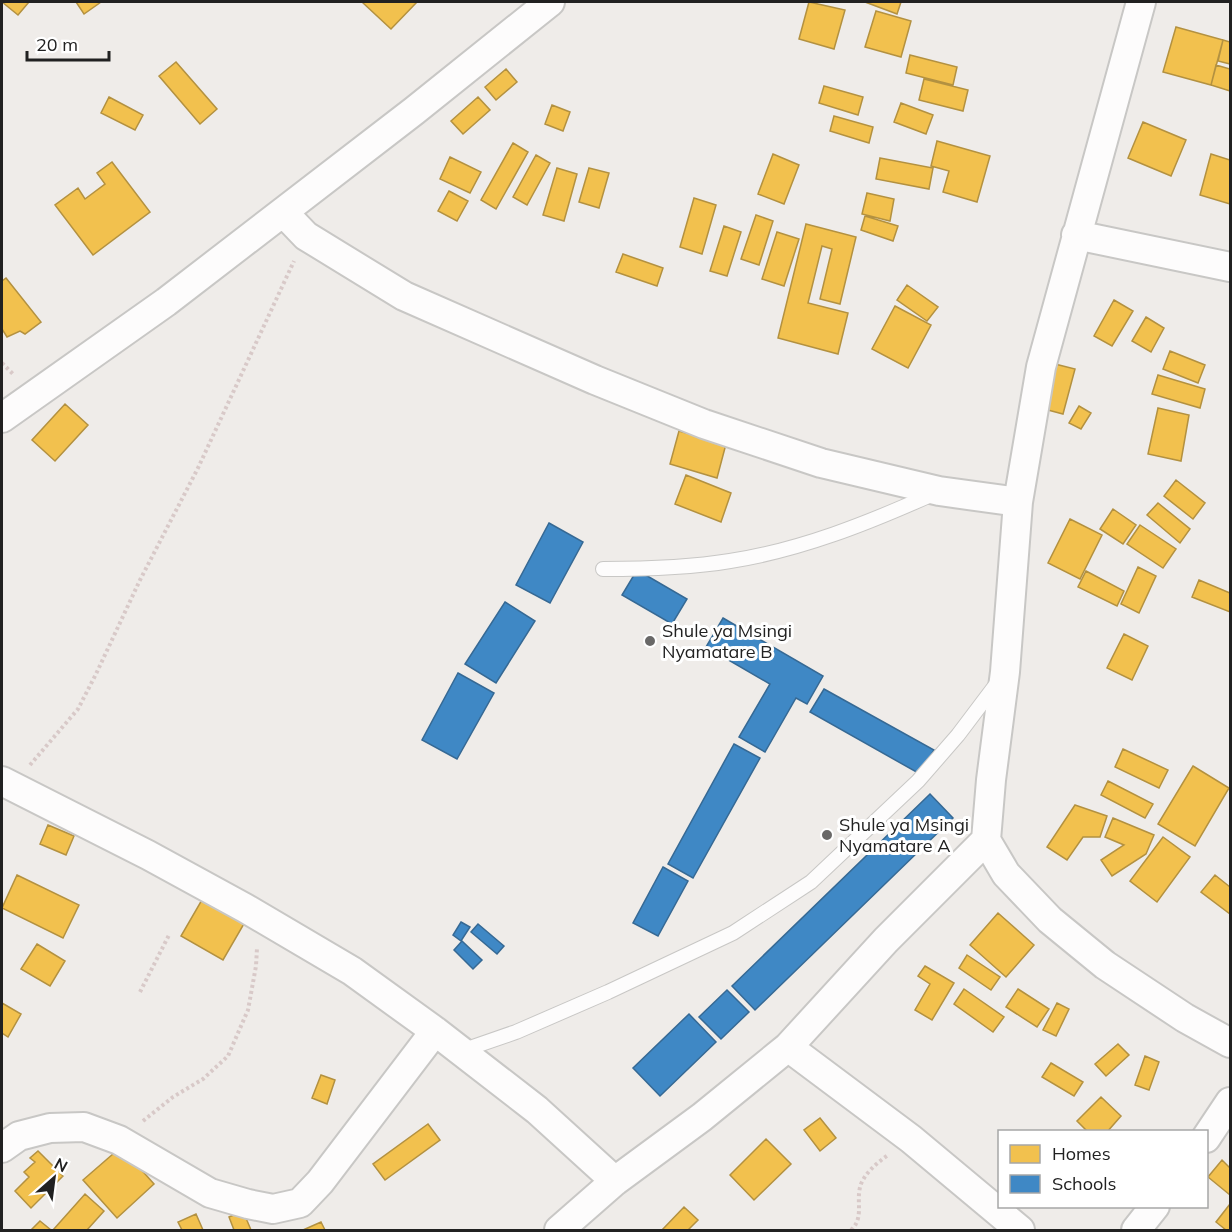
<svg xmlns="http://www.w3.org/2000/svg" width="1232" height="1232" font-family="Mulish,sans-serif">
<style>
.homes{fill:#f2c14e;stroke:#b39140;stroke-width:1.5}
.schools{fill:#3f88c5;stroke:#366994;stroke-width:1.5}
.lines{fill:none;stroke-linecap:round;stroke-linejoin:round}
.service-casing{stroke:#c8c7c5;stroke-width:16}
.minor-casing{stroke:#c8c7c5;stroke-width:32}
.path{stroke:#d8c9c8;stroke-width:4;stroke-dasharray:3 3;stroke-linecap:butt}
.service{stroke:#fdfcfc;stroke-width:14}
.minor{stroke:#fdfcfc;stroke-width:28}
.poi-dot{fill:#696867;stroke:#fff;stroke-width:2}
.labels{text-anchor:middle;stroke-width:6;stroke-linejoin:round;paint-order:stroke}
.poi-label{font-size:18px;fill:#212121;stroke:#fff;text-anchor:start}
</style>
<rect width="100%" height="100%" fill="#efece9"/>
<path class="homes" d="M2,2H29L18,15Z
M76,2H101L84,14Z
M362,2H417L391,29Z
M809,2L845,10L834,49L799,39Z
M865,2H901L897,14Z
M876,11L911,21L901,57L865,47Z
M1176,27L1223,40L1211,85L1163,72Z
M1223,40L1230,42V64L1218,61Z
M910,55L957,67L953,85L906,73Z
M176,62L217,109L200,124L159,76Z
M1216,65L1230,69V91L1211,85Z
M506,69L517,82L496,100L485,87Z
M924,79L968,90L963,111L919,100Z
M824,86L863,97L858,115L819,103Z
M109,97L143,115L135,130L101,113Z
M478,97L490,110L463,134L451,121Z
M901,103L933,115L926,134L894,122Z
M552,105L570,112L563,131L545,124Z
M834,116L873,127L869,143L830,131Z
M1143,122L1186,140L1171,176L1128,158Z
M937,141L990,156L977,202L943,192L949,171L931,166Z
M513,143L528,152L496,209L481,200Z
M773,154L799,165L784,204L758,194Z
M1211,154L1230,160V204L1200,195Z
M536,155L550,163L527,205L513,197Z
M450,157L481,172L470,193L440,179Z
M880,158L933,168L929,189L876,179Z
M112,162L150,212L93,255L55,205L78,188L85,199L105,184L97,173Z
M557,168L577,174L564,221L543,215Z
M589,168L609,173L599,208L579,202Z
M449,191L468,201L457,221L438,211Z
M867,193L894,199L890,221L862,214Z
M694,198L716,205L702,254L680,247Z
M756,215L773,221L759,265L741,259Z
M865,216L898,226L893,241L861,230Z
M806,224L856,237L840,304L820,299L832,249L822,246L808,303L848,313L838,354L778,338Z
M724,226L741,232L727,276L710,271Z
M777,232L799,239L784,286L762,279Z
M623,254L663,268L657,286L616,272Z
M6,278L41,322L25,334L20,331L7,337L2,329V281Z
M907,285L938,307L927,321L897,300Z
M1114,300L1133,311L1112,346L1094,336Z
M895,306L931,325L908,368L872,349Z
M1146,317L1164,328L1151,352L1132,341Z
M1170,351L1205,365L1198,383L1163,369Z
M1055,364L1075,369L1063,414L1044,409Z
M1158,375L1205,389L1200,408L1152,394Z
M65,404L88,425L55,461L32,440Z
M1079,406L1091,413L1081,429L1069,423Z
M1158,408L1189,415L1181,461L1148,454Z
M679,431L726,444L717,478L670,464Z
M686,475L731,493L721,522L675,504Z
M1176,480L1205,503L1193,519L1164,496Z
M1158,503L1190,529L1180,543L1147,515Z
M1113,509L1136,525L1123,544L1100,529Z
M1070,519L1102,535L1080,579L1048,563Z
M1140,525L1176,549L1163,568L1127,544Z
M1138,567L1156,576L1139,613L1121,604Z
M1086,571L1124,591L1117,606L1078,587Z
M1199,580L1230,593V612L1192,597Z
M1124,634L1148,646L1132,680L1107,668Z
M1123,749L1168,770L1159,788L1115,767Z
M1193,766L1229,788L1195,846L1158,824Z
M1108,781L1153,804L1145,818L1101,795Z
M1075,805L1107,816L1100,837H1083L1067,860L1047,847Z
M1113,818L1154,835L1146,854L1112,876L1101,860L1124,845L1105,837Z
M48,825L74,836L66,855L40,844Z
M1163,837L1190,857L1157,902L1130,881Z
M17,875L79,905L63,938L2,908Z
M1215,875L1230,887V914L1201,892Z
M203,898L245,922L223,960L181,936Z
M998,913L1034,945L1006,977L970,945Z
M37,944L65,961L50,986L21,969Z
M967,955L1000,977L991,990L959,968Z
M925,966L954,983L932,1020L915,1010L930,984L918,976Z
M964,989L1004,1017L993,1032L954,1004Z
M1018,989L1049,1009L1037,1027L1006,1007Z
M2,1003L21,1014L8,1037L2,1033Z
M1057,1003L1069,1009L1056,1036L1043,1030Z
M1118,1044L1129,1055L1106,1076L1095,1064Z
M1145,1056L1159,1062L1149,1090L1135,1085Z
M1051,1063L1083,1082L1074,1096L1042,1077Z
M321,1075L335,1080L327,1104L312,1098Z
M1101,1097L1121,1116L1107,1132H1088L1077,1121Z
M820,1118L836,1138L820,1151L804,1130Z
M428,1124L440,1140L385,1180L373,1164Z
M766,1139L791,1164L754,1200L730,1175Z
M121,1147L154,1184L117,1218L83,1180Z
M38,1151L63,1176L31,1208L15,1191L29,1177L24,1172L35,1162L30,1158Z
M1222,1160L1230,1168V1195L1208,1177Z
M85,1194L104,1211L87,1230H53Z
M1230,1204V1230H1226L1216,1222Z
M684,1207L698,1220L688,1230H662Z
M243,1211L251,1230H234L229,1217Z
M196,1214L203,1230H182L178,1222Z
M40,1221L51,1230H31Z
M321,1222L325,1230H303Z"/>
<path class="schools" d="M549,523L583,542L550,603L516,585Z
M637,570L687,599L672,624L622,595Z
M505,602L535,621L496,683L465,664Z
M723,618L823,676L807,704L796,698L765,752L739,737L770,684L706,647Z
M458,673L494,693L457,759L422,740Z
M824,689L934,750L920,774L810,712Z
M734,744L760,758L693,878L668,864Z
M930,794L953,818L755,1010L732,986Z
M663,867L688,881L658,936L633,923Z
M461,922L470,927L461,941L453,935Z
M478,924L504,946L497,954L471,932Z
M462,941L482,960L473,969L454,950Z
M727,990L749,1012L721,1039L699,1017Z
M689,1014L716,1042L660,1096L633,1068Z"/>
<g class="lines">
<g class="service-casing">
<path id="service" d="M603,569C645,569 688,568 730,561C801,550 868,523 933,494
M461,1051L516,1032L608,992L733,933L811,882L918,781L958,735L998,682"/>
</g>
<g class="minor-casing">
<path id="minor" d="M1141,2L1041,367L1018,502L1005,672L991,780L986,840L1006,874L1050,920L1105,965L1185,1018L1230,1043
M283,212L306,236L404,296L595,380L704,424L821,463L939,491L1018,502
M1076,235L1230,267
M2,418L166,302L414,111L550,2
M2,781L148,855L245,908L352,971L435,1031L537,1110L615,1181
M788,1047L911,1139L1020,1230
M1206,1138L1230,1102
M2,1148L19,1136L50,1128L84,1127L119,1140L210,1193L248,1204L273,1209L300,1203L320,1182L435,1031
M559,1230L615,1181L702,1117L788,1047L886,940L986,840
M1136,1230L1155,1206"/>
</g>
<path class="path" d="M2,363L14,375
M30,765L78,709L96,674L140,580L198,468L294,261
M140,992L169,935
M143,1121L173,1097L203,1079L228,1056L248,1010L256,966L257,948
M851,1230C865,1217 855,1201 861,1184C866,1172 877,1163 888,1155"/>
<use href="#service" class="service"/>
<use href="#minor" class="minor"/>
</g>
<g class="poi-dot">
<circle cx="650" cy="641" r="6"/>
<circle cx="827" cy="835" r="6"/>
</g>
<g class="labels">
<g class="poi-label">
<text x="662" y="637">Shule ya Msingi<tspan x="662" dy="21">Nyamatare B</tspan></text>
<text x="839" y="831">Shule ya Msingi<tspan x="839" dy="21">Nyamatare A</tspan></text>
</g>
</g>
<rect width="1232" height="1232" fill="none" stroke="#212121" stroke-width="6"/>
<rect x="998" y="1130" width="210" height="78" fill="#ffffff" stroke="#a6a6a6" stroke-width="1.5"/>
<rect x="1010" y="1145" width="30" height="18" fill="#f2c14e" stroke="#a6a6a6" stroke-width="1.5"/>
<text x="1052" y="1160" font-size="18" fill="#212121">Homes</text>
<rect x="1010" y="1175" width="30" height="18" fill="#3f88c5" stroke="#a6a6a6" stroke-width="1.5"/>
<text x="1052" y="1190" font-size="18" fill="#212121">Schools</text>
<g transform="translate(54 1178) rotate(28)" stroke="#ffffff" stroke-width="4.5" paint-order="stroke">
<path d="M0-4.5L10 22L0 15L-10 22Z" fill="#212121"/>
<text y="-9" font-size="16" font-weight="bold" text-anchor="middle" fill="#212121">N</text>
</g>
<path d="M27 51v9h82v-9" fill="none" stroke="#212121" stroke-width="3"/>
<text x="36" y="51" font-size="18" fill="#212121" stroke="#ffffff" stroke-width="4.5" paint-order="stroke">20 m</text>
</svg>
